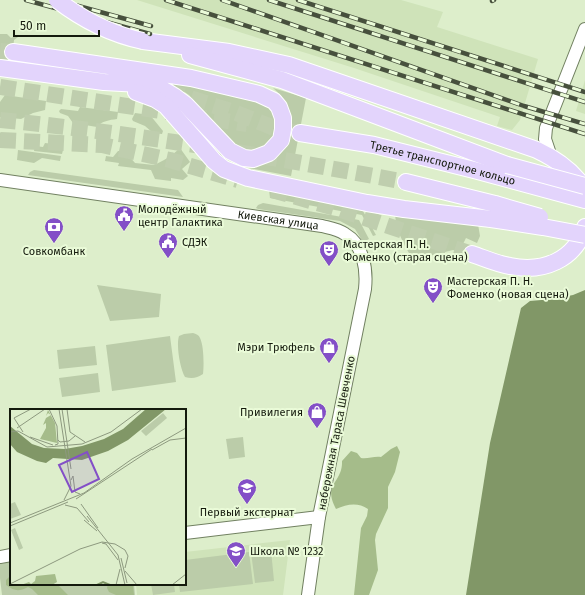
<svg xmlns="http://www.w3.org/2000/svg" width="585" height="595" font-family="'Fira Sans',sans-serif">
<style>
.built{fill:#cfe3b9}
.green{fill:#bbcca9}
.forest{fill:#a5bc8a}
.water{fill:#819767}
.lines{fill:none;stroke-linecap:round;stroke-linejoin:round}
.major-tunnel{stroke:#bfceae;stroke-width:16;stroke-dasharray:16 8;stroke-linecap:butt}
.minor-casing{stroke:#718061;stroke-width:14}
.major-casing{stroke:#fff;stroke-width:18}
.minor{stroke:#fff;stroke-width:12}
.major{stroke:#e3d4fc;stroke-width:16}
.rail-casing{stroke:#47503d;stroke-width:4.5}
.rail{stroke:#eafbd8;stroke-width:3;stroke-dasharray:9;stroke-linecap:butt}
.major-bridge-casing{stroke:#fff;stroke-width:18;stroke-linecap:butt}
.major-bridge{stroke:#e3d4fc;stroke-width:16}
.labels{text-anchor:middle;stroke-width:4;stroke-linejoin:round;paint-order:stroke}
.street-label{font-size:11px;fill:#141a0d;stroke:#eafbd8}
.poi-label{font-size:11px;fill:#141a0d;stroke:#eafbd8;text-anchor:start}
.inset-river{fill:none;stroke:#819767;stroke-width:2}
.inset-road{fill:none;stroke:#8d997f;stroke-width:1}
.view{fill:#834fc7;fill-opacity:0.15;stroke:#834fc7;stroke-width:2}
.inset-edge{fill:none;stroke:#141a0d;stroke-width:2}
</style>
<rect width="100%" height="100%" fill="#ddeecb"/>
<path class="built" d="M137,0H401L443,12L437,27L538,59L520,120L512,130L497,126L500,117L354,68Z
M585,80V114L576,111Z
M290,540L283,595H137L136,584H185V552Z"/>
<path class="green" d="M0,34H7L11,38L15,36L18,37L14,40L12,58L0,57Z
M170,82L209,89L266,105C268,106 271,108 273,111C285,125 272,150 254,152C248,153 242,149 236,146L189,95Z
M273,88L306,98L291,176L249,168C259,166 269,163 277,156C299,137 294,105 273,88Z
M5,95L46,101L45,110L33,113L21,119L0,117V102Z
M80,107L118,112L117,119C109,120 102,121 97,127L73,123L68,116L60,113L59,111L61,109L78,111Z
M135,113L150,115L163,131L162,134L153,133L145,126L133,121L132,119Z
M0,133L7,134V141L11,146L0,145Z
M45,143L53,144L54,149L63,150L62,154L34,151L35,146L43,147Z
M180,148L190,162L182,169L188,176L183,180L171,178V181L155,179L151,170L118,166L119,163L105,161L106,156L113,157L118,151H121C124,152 134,161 135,163L154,165C163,161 172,156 180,148Z
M18,150L61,156L60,161L42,158L34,163L17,160Z
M34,170L178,190L183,197L28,175L30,172Z
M269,190L363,211L376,235L373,236L362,215L270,198Z
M263,203L359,220L369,239L363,242L355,229L340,221L258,209L256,208L258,205Z
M395,215L478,224L480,236L477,243L466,238L459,252L453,250L413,260C404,244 397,234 395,215Z
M97,285L161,294L159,317L110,321Z
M193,333C196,334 199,335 200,338C204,346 204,366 203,374C197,378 192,379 185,377C180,369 176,345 179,336L184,334Z
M170,336L176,382L112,391L106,345Z
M95,346L97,365L59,369L57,350Z
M98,373L100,392L62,397L59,378Z
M243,437L245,457L229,459L226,439Z
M271,550L274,581L255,583L251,552Z
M249,552L253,584L180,592L179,584H185V560Z
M11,562V584H134L135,595H2L0,578V564Z
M151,584H174L175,592L153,595Z"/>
<path class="forest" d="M397,446L400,452L395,472L388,487V508L376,534L375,540L378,570L369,595H354L361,528L367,516L368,509C358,502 347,504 336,509C322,483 343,483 342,461L351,451L357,453L361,458C368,459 374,456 381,457L391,449Z
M11,575V584H57L68,595H38L32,589L28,587C18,592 15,591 6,585V580Z
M108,584H133L134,595H116L109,592L107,588Z"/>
<path class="water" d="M585,290V595H466L490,443L521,308L530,301L553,299L573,295Z"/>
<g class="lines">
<path class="major-tunnel" d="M0,51L13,52
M0,87L247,124
M168,91L231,111L277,129L300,133
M0,120C136,133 271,157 406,182
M0,140L102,145L170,160L238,180
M272,190L335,208L472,254"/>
<g class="minor-casing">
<g id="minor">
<path d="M551,157L545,139L546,128L585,29"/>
<path id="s1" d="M0,180L322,226C330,228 338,229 345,234C364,245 367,270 365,289L319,517L308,595"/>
<path d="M185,533L319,517"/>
<path d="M0,557L11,555"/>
</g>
</g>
<g class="major-casing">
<g id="major">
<path d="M143,41L229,52L289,65L537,150C556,159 573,171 585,189"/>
<path d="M190,55L282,80L507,165"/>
<path d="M0,68L104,82L140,84L164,90L174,96L186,105L230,151L244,158L253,159L269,153L281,140L283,129V118L279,107L274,101L259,94L191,78L13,52"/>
<path d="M136,92L155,99L166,106L214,161L224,169L248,178L367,203L404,209L491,219"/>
<path id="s2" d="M300,133L374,145L474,170L585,200"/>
<path d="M406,182L495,204"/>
<path d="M472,254C484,258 497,264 510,266C543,273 575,260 585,227"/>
</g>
</g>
<use href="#minor" class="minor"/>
<use href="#major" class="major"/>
<g class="rail-casing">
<path id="rail" d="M26,0L150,34
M57,0L151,26
M166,0L585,134
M222,0L524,106L585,124
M269,0L585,102
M298,0L585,92
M492,1L494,0"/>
</g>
<use href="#rail" class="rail"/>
<g class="major-bridge-casing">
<path id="major-bridge" d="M57,0C83,20 110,34 143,41
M507,165L585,186
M495,204L540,217
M491,219L543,227L585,235"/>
</g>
<use href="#major-bridge" class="major-bridge"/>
</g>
<defs>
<g id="civic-pin" transform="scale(1)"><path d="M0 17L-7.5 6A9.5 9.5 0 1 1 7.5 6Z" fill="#834fc7" stroke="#eafbd8"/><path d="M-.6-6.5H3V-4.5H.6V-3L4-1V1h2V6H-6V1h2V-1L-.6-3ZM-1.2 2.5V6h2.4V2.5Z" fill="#fff"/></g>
<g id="bank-pin" transform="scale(1)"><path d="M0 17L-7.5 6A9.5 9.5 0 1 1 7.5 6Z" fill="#834fc7" stroke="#eafbd8"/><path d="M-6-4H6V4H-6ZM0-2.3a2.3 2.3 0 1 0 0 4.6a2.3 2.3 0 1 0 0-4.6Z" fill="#fff"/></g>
<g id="theatre-pin" transform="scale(1)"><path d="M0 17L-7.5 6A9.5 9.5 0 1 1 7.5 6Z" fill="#834fc7" stroke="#eafbd8"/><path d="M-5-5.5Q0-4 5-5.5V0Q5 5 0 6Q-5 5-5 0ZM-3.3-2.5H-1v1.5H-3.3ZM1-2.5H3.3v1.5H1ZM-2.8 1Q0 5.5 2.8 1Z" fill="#fff"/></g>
<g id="shop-pin" transform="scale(1)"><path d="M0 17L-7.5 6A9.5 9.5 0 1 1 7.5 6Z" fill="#834fc7" stroke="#eafbd8"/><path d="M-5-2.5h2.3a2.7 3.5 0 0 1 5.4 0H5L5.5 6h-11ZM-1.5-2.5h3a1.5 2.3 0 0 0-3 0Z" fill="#fff"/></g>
<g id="school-pin" transform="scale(1)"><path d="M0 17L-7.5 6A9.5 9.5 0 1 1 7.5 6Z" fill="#834fc7" stroke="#eafbd8"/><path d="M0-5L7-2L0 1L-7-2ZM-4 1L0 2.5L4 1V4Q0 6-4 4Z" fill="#fff"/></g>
</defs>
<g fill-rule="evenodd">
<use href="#civic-pin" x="124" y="215"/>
<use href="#bank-pin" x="54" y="227"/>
<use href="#civic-pin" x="168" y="242"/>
<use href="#theatre-pin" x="329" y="250"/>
<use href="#theatre-pin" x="433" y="287"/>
<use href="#shop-pin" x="329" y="347"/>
<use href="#shop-pin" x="317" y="412"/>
<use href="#school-pin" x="247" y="488"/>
<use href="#school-pin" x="236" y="551"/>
</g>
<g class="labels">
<g class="street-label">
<text dy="4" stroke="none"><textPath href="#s2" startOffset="146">Третье транспортное кольцо</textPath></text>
<text dy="4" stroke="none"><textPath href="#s1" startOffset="281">Киевская улица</textPath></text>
<text transform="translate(336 433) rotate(-79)" y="4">набережная Тараса Шевченко</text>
</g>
<g class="poi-label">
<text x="138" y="213">Молодёжный<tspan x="138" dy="13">центр Галактика</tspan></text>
<text x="182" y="246">СДЭК</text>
<text x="343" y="248">Мастерская П. Н.<tspan x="343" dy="13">Фоменко (старая сцена)</tspan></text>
<text x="54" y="255" text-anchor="middle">Совкомбанк</text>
<text x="447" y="285">Мастерская П. Н.<tspan x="447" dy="13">Фоменко (новая сцена)</tspan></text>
<text x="315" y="351" text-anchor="end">Мэри Трюфель</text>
<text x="303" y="416" text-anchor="end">Привилегия</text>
<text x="247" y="516" text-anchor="middle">Первый экстернат</text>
<text x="250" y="555">Школа № 1232</text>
</g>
</g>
<g transform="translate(10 409)">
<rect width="176" height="176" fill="#ddeecb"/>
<path d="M158,0L153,4L157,9L136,27L131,22ZM5,93L11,106L0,110V95ZM5,119L13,139L9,141L1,121Z" fill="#bbcca9"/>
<path d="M38,1L45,14L47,34L30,30L36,19V14L33,16L36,9L41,6L38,4L36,7ZM45,165L47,173L42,176H11L19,173L21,175L25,172L26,167Z" fill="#a5bc8a"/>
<path d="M136,0H156L118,31L98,42L72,51L43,49L36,54L27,52L7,43L0,35V17L22,35L34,39L55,40L72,37L94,30L113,20Z" fill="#819767"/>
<path class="inset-river" d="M87,176L93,173L100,176"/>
<path class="inset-road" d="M39,0L47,17L48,35L45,36M49,0L61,77L54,91M52,0L61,60M57,0L60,23L75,33M7,19L35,0M0,23L8,22L37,38L72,35L101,23L132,0M13,23L4,9L21,0M20,28L43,36M48,31L50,33L59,32L65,27M142,41L160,31L176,29M61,71L63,67L65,83L70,85M66,90L142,40M71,95L88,119M55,96L67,99L79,113M77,107L108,146L115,176M74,111L87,122M0,114L74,84L122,50L176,19M0,117L58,93M92,134L96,135L108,151M111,149L117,174M115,162L127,176M0,175L70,140L92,133L105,135L115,141L118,147L115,159M106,176L110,160M162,176L176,165"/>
<path class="view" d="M77,43L89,70L62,83L49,56Z"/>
<rect width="176" height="176" class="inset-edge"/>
</g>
<path d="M14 30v6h85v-6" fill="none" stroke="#141a0d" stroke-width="2"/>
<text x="20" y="30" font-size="12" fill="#141a0d" stroke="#eafbd8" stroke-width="3" paint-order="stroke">50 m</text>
</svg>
